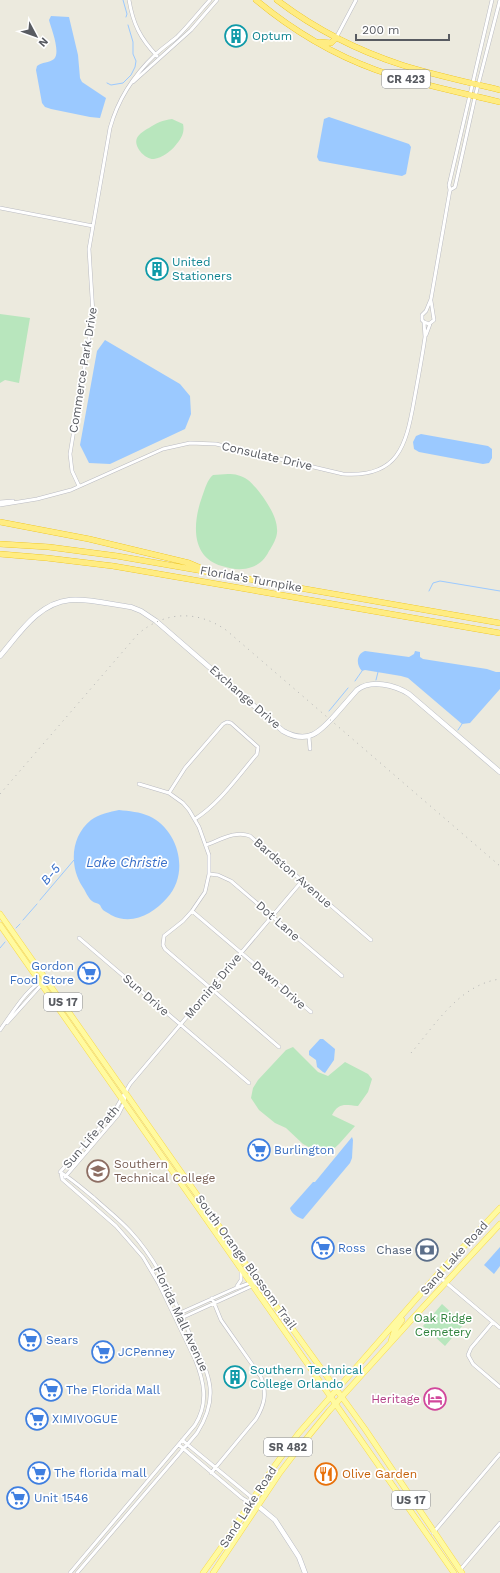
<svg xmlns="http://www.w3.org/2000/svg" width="500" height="1573" font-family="'Work Sans',sans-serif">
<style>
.green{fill:#b8e6bd}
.water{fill:#9bc9ff}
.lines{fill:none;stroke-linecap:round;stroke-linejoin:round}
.stream{stroke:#9bc9ff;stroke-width:1}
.street-casing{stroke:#babbc2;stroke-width:4}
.secondary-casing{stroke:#b9bcc4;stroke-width:5.5}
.primary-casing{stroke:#fadb4a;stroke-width:6}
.highway-casing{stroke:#eab900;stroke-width:6}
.street{stroke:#fff;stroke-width:3}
.secondary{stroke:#fff;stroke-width:4.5}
.primary{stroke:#fffaa0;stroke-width:5}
.highway{stroke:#ffec82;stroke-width:5.5}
.rail{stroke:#b3b4b4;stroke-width:1;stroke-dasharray:1 5;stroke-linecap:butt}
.labels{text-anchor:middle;stroke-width:3.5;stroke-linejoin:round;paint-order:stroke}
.shield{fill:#fff;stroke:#8a8c90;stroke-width:1}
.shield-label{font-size:11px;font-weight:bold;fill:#585b61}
.culture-label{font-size:12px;fill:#0d838f;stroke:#fff;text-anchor:start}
.street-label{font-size:12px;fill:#585b61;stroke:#fff}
.shop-label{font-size:12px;fill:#366cbe;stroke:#fff;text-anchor:start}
.education-label{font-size:12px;fill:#785e54;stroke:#fff;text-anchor:start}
.service-label{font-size:12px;fill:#4e5e75;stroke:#fff;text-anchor:end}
.park-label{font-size:12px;fill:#2e823b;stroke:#fff}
.hotel-label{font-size:12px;fill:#b23c85;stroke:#fff;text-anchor:end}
.food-label{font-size:12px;fill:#c56008;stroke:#fff;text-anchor:start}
.water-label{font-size:13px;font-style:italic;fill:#386fc9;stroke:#fff}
</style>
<rect width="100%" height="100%" fill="#eceade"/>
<path class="green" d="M172,119L183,124C185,133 181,139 175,146C171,151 162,158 154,159C145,160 133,146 137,138C139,134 145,130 149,128C156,123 163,120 172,119Z
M0,314L30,318L19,383L5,380L0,383Z
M228,474C235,474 241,475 248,480C259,489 277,514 277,529C278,536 273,545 269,551C265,559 260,564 252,567C241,571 232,569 222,566C190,557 193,522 202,497C205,489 207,480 213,475Z
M293,1047L318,1072L328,1076L345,1062L368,1074L372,1079L368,1092L358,1106C345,1105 339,1102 332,1115L355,1126L339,1144L326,1156L303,1144L286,1128L275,1123L259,1110L251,1098L253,1088L258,1080L286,1050Z
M442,1304L464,1324L445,1346L423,1326Z"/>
<path class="water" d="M51,16L69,17L78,55L80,78L82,82L106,98L100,118L90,117L51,109L45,107L42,103L36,70L37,66C42,62 49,63 54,59C61,52 51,28 49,20Z
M329,117L409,144L411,147L406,174L402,176L319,161L317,157L324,119Z
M105,340L180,384L190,396L191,414L185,429L110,464L89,463L80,445L97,351Z
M421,434L488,446L492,449V458L489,463L483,464L419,452L414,449L413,442L416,436Z
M365,651L409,657L414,654L415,651L420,652V657L423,659L487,669L496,672H500V689L470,723L462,724L408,678L401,676L365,670L362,671C356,665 356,654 365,651Z
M119,810C129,811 140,812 149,816C179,830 190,873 167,898C153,914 132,926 111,915C109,913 105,912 103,910C102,909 101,907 100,905C98,903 94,903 92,901C88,898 85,890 82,886C69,865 71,836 91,820C99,814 110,812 119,810Z
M320,1039H323L335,1049L334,1060L325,1073L323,1072L317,1067L316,1060L309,1055V1051Z
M352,1137L353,1140L352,1158L350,1163L303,1219C298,1218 291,1213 290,1208L313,1182H315Z
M500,1247V1266L494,1274L484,1265Z"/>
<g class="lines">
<path class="stream" d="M123,0L127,14L126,17
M107,83L111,85L123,83L131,75L135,67L136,61L133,54V42L128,25
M429,591L433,583L440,581L500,591
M376,680L378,672
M355,681L362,671
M329,711L348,688
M458,730L462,724
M40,900L74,860
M23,920L37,904
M16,928L20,924
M0,948L5,942"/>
<g class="street-casing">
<path id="street" d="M129,0C133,24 140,38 157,56
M336,38L356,0
M133,82L191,30L217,0
M450,190L455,187L475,97L500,0
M0,208L93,226
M424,322L429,324L434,320L431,301
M426,335L430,324
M79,486L72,471L70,454L93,314L89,249L110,128C118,99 134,75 155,55C162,48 170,43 177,37C189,25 199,12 210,0
M0,502L13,501
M0,505L37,499L71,490L163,449L190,443L216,444L343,474C398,478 406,446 414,401C418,379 422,358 425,337L424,322L422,320V315L426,311L431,299L450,190L449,185L492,0
M309,737L310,749
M139,784L169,793L183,803L189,810L199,827L209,855V874L205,892L192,911L183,921L164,936L163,945L165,949L279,1047
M169,793L185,768L223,724L227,722L231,723L258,747L257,754C238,776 220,803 195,819
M206,845C220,840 236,830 250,836L371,940
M209,874L218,875L231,881L342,976
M192,911L311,1012
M79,938L249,1083
M7,1023L42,984
M0,1030C12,1014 28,985 47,979
M60,1172C72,1179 83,1189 94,1198C106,1209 119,1219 130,1231C157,1260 172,1295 188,1330C206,1370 223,1392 197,1433L77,1573
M60,1172L115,1110L130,1084L302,881
M61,1172L62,1179L116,1226L143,1257L159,1284L195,1359C204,1381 209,1403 195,1425L70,1573
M65,1177L118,1115L124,1103L125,1094
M437,1275L500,1328
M237,1286L241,1280V1271
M180,1313L236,1288L258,1280
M177,1320L252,1286L258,1280
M493,1322L471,1348L468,1355L473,1364L500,1387
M179,1445L242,1498L247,1501H252L250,1496L182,1440
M211,1473L256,1419C265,1404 267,1393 261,1377L221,1320L212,1298
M433,1533L500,1454
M460,1570L500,1523"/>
</g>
<g class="secondary-casing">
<path id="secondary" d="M0,656C19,634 38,603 70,600C87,598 114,605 131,607L141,611L156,621L283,731C308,745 320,732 336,714C343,706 350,698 357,690C371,679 395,685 409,694L500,772
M252,1501L275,1520L299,1557L305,1573"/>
</g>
<g class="primary-casing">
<path id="primary" d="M0,914L254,1276L365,1429L462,1573
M0,925L454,1573
M391,1341L394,1332L402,1320
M203,1573L223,1545L273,1468L298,1434L437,1275L500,1208
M213,1573L279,1474L298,1449L329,1411L413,1318L500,1224"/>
</g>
<g class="highway-casing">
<path id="highway" d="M256,0C292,30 332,54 376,70C416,84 459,92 500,102
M277,0C315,29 356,50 402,65C434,75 467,82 500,90
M319,42L331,43L336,38
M0,522L89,539L189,563L203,569
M0,544L49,547L117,556L500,623
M0,554L47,558L113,566L500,633"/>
</g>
<use href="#street" class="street"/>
<use href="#secondary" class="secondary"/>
<use href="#primary" class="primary"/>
<use href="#highway" class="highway"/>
<path class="rail" d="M0,794L138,634C165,611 197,610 226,630L500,866
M411,1053C436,1024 459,985 500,979"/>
</g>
<defs>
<g id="building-ring" transform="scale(1.15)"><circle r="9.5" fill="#fff" stroke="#0f9aa8" stroke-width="1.5"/><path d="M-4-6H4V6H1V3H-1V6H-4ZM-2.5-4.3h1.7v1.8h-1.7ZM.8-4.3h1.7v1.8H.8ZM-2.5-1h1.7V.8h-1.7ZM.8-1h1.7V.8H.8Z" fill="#0f9aa8"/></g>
<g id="supermarket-ring" transform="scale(1.15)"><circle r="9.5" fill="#fff" stroke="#3f7fe0" stroke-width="1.5"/><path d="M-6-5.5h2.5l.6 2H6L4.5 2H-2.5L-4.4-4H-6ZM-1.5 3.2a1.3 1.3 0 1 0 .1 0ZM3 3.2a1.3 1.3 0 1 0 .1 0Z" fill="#3f7fe0"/></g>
<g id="university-ring" transform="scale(1.15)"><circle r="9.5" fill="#fff" stroke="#8d6e63" stroke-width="1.5"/><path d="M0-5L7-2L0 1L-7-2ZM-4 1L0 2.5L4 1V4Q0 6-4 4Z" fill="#8d6e63"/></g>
<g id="bank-ring" transform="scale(1.15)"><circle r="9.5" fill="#fff" stroke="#5c6f8a" stroke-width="1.5"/><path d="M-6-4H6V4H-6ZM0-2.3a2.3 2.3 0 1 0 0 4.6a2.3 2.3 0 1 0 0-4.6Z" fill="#5c6f8a"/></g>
<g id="hotel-ring" transform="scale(1.15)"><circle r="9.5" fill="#fff" stroke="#d1479c" stroke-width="1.5"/><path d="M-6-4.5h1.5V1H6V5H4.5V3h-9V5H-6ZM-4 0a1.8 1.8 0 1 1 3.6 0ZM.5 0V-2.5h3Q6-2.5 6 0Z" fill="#d1479c"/></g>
<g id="restaurant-ring" transform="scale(1.15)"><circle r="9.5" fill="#fff" stroke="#e8710a" stroke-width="1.5"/><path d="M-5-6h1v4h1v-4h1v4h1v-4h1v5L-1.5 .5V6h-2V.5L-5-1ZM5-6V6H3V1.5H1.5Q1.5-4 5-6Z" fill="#e8710a"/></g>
</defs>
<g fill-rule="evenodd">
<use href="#building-ring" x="236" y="36"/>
<use href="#building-ring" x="157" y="269"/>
<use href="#supermarket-ring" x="89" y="973"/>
<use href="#supermarket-ring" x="259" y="1150"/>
<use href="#university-ring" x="98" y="1171"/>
<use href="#supermarket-ring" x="323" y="1248"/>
<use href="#bank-ring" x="427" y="1250"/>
<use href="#supermarket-ring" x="30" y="1340"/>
<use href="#supermarket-ring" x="103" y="1352"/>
<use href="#building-ring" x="235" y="1377"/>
<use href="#supermarket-ring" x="51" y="1390"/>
<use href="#hotel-ring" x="435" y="1399"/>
<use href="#supermarket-ring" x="37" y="1419"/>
<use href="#supermarket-ring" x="39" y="1473"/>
<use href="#restaurant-ring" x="326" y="1474"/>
<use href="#supermarket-ring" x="18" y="1498"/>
</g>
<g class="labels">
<g class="shield">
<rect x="382" y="70" width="48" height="18" rx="3"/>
<rect x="44" y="993" width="38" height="18" rx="3"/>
<rect x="264" y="1438" width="48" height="18" rx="3"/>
<rect x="392" y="1491" width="38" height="18" rx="3"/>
</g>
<g class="shield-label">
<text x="406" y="83">CR 423</text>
<text x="63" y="1006">US 17</text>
<text x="288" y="1451">SR 482</text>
<text x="411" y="1504">US 17</text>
</g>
<g class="culture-label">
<text x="252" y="40">Optum</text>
<text x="172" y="266">United<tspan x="172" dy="14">Stationers</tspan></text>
<text x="250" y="1374">Southern Technical<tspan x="250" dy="14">College Orlando</tspan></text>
</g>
<g class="street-label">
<text transform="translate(83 370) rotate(-81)" y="4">Commerce Park Drive</text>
<text transform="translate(267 456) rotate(13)" y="4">Consulate Drive</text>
<text transform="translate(251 579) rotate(10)" y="4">Florida's Turnpike</text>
<text transform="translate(245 697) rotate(41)" y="4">Exchange Drive</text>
<text transform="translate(293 873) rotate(41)" y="4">Bardston Avenue</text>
<text transform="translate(278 921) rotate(41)" y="4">Dot Lane</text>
<text transform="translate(279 985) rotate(41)" y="4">Dawn Drive</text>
<text transform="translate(213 986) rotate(-50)" y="4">Morning Drive</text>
<text transform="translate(146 995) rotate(41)" y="4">Sun Drive</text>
<text transform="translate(91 1137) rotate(-49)" y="4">Sun Life Path</text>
<text transform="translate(454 1258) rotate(-48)" y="4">Sand Lake Road</text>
<text transform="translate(246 1262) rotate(54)" y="4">South Orange Blossom Trail</text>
<text transform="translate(181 1319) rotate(65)" y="4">Florida Mall Avenue</text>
<text transform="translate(248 1507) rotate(-57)" y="4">Sand Lake Road</text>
</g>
<g class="shop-label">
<text x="74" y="970" text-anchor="end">Gordon<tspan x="74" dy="14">Food Store</tspan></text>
<text x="274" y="1154">Burlington</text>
<text x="338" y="1252">Ross</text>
<text x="46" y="1344">Sears</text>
<text x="118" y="1356">JCPenney</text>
<text x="66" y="1394">The Florida Mall</text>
<text x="52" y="1423">XIMIVOGUE</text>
<text x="54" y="1477">The florida mall</text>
<text x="34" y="1502">Unit 1546</text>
</g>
<g class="education-label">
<text x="114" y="1168">Southern<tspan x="114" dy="14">Technical College</tspan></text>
</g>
<g class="service-label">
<text x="412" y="1254">Chase</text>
</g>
<g class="park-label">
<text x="443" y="1322">Oak Ridge<tspan x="443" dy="14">Cemetery</tspan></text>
</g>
<g class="hotel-label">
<text x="420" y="1403">Heritage</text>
</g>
<g class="food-label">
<text x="342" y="1478">Olive Garden</text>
</g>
<g class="water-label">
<text x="127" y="867">Lake Christie</text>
<text transform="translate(50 874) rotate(-50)" y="5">B-5</text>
</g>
</g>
<g transform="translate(36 36) rotate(131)" stroke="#ffffff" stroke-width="3" paint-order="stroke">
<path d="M0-3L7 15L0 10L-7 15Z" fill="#585b61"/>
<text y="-6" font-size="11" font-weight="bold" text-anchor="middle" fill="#585b61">N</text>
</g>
<path d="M356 34v6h93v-6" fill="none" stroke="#585b61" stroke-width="2"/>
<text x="362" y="34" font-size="12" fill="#585b61" stroke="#ffffff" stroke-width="3" paint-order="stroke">200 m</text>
</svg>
